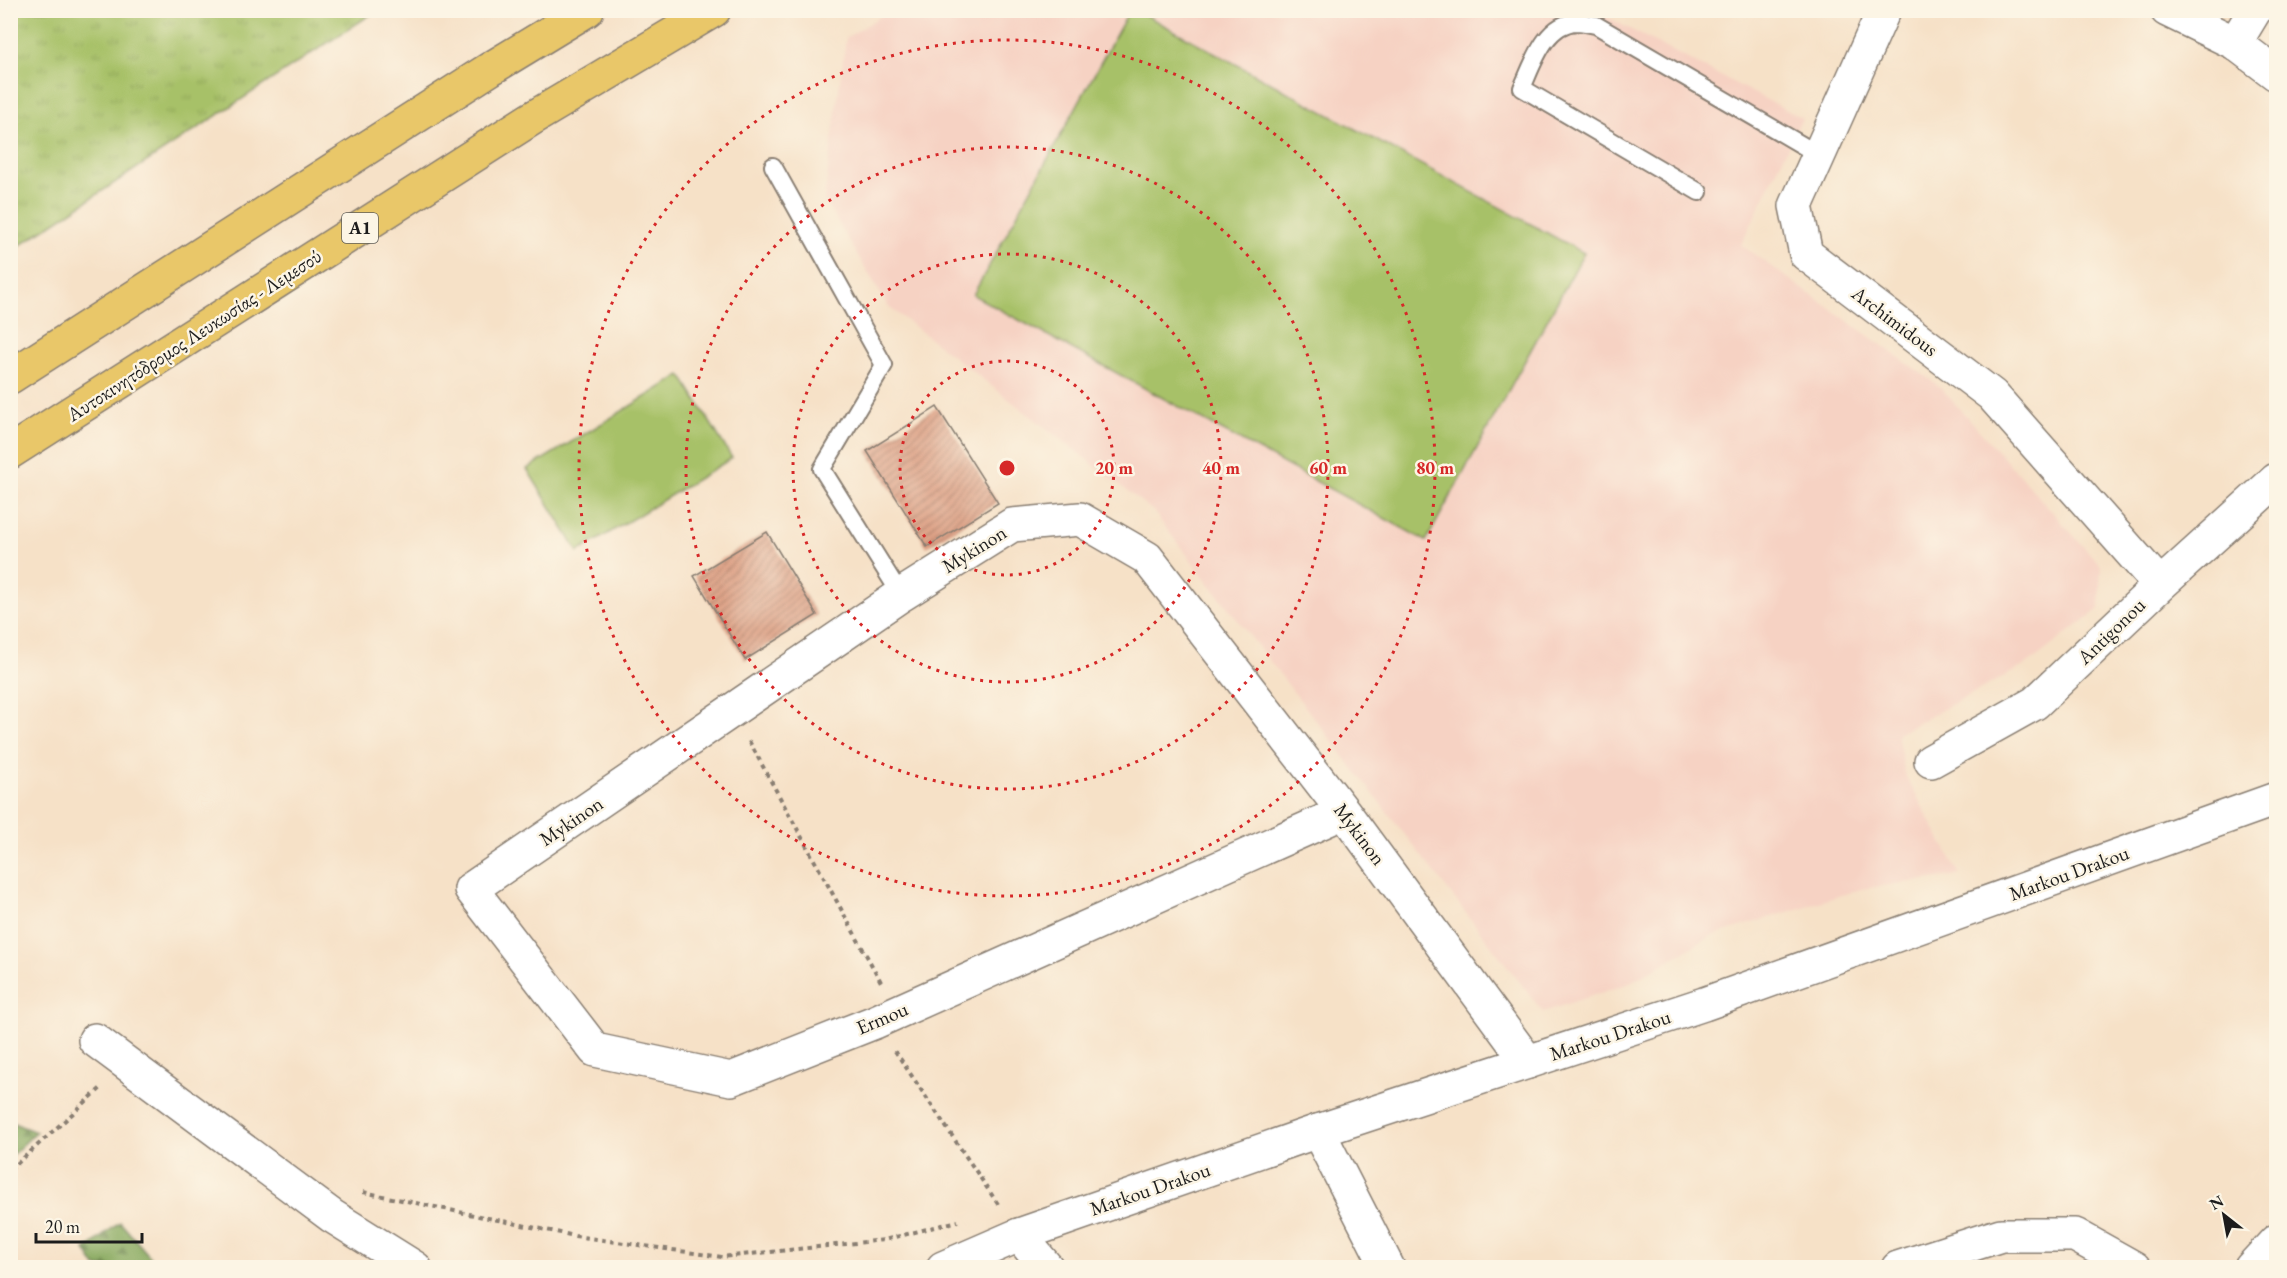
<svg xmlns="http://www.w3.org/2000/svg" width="2287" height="1278" font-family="'EB Garamond',serif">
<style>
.built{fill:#f6d2c3}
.grass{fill:url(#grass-tufts);stroke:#626e42;stroke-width:1.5}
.forest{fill:url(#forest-firs);stroke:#50623c;stroke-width:1.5}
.garden{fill:#a7c167;stroke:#626e42;stroke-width:1.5}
.building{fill:url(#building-hatch)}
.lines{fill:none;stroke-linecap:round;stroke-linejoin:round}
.service-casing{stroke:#897e72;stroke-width:20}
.minor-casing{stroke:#897e72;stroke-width:36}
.tertiary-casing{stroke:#897e72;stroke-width:36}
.trunk-casing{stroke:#897e72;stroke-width:36}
.path{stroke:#897e72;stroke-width:4;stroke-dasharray:4.5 4.5;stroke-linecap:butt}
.service{stroke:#fff;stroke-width:16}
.minor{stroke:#fff;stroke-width:33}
.tertiary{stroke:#fff;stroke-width:33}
.trunk{stroke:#e9c769;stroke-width:33}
.ring{fill:none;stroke:#d62828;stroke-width:3;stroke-dasharray:3 6}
.labels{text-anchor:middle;stroke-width:5;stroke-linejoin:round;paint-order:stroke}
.shield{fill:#fcf5e5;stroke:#5f5d58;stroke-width:1.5}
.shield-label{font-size:18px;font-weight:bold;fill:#1c1c1c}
.street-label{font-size:20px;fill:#1c1c1c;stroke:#fcf5e5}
.centre{fill:#d62828;stroke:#fcf5e5;stroke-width:3}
.ring-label{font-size:18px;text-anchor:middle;font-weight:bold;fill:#d62828;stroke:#fcf5e5;stroke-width:5;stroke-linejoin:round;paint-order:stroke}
</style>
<defs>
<pattern id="grass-tufts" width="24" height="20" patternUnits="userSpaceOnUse" patternTransform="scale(1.5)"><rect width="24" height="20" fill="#a7c167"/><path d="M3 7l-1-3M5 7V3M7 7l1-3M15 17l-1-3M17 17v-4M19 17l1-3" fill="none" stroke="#8fa559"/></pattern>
<pattern id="forest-firs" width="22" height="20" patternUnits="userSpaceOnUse" patternTransform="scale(1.5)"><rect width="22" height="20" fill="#85a75c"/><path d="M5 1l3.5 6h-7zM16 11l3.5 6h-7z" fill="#6c874b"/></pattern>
<pattern id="building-hatch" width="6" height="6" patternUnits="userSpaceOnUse" patternTransform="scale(1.5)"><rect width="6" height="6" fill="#dc9e82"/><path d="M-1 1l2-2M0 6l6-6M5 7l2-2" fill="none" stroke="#b2806a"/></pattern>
</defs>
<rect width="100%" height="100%" fill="#fcf5e5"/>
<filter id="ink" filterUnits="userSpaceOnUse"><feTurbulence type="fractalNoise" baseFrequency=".0167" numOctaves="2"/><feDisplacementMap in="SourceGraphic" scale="12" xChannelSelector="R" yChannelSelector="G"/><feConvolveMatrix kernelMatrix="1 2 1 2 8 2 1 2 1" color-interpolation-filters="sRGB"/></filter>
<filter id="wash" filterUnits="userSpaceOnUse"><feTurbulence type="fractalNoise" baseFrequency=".008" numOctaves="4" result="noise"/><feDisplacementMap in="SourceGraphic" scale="24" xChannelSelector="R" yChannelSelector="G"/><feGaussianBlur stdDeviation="1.35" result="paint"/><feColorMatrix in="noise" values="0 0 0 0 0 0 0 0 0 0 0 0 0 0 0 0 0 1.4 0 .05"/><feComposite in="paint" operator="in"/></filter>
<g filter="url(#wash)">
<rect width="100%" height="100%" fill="#f6e1c7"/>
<path class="built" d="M889,11H1595L1802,118L1741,245L1939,386L2101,566L2099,609L2029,663L1897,734L1905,775L1960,875L1861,889L1711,936L1630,983L1543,1012L1152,510L888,306L824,199L846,38Z"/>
<path class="grass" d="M11,10H376V11L11,251Z"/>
<path class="forest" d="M11,1122L36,1132L11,1156Z
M120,1222L159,1267H96L85,1250Z"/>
<path class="garden" d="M1129,11H1138L1584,253L1426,541L973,295Z
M681,375L732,458L578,552L527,469Z"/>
<g id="blocks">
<path class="building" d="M937,407L998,503L927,547L867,451Z
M767,532L817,615L745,660L694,576Z"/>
</g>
</g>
<g filter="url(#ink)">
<use href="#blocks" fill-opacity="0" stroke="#897e72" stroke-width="1.5"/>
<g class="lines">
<g class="service-casing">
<path id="service" d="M773,166L884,365L822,469L901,595
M1699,192L1522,88C1533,64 1545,23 1577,22C1583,22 1590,24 1596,25L1819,155"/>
</g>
<g class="minor-casing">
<path id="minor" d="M1884,10L1796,206L1806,254L1992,395L2160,585
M2167,10L2235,43L2276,74
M2235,43L2255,10
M1931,761L2035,703L2160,585L2276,480
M1344,812L875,1022L731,1079L595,1050L471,889L901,595L1012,525L1080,519L1147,558L1344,812L1528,1062
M95,1040L332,1216L415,1268
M1318,1131L1388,1268
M1019,1235L1047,1268
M1898,1268L2001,1235H2075L2134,1268
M2251,1268L2276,1241"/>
</g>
<g class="tertiary-casing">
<path id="tertiary" d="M943,1268L1019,1235L1318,1131L1704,1004L2276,799"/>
</g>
<g class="trunk-casing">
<path id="trunk" d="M10,377L490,69L587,10
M10,452L531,119L714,10"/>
</g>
<path class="path" d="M749,741L881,982
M895,1051L1000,1207
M10,1170L101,1088
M363,1192L575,1236L722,1257L884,1240L958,1221"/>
<use href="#service" class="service"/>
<use href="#minor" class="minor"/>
<use href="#tertiary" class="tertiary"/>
<use href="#trunk" class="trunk"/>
</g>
</g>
<g class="ring">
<circle cx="1007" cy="468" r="107"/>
<circle cx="1007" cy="468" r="214"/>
<circle cx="1007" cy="468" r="321"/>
<circle cx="1007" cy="468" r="428"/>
</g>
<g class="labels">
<rect class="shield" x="342" y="213" width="36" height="30" rx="4.5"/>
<g class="shield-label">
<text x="360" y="234">A1</text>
</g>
<g class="street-label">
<text transform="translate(1895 321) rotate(37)" y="7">Archimidous</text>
<text transform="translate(194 335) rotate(-33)" y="7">Αυτοκινητόδρομος Λευκωσίας - Λεμεσού</text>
<text transform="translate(974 549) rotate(-32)" y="7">Mykinon</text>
<text transform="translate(2111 631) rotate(-44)" y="7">Antigonou</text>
<text transform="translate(571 821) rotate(-34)" y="7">Mykinon</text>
<text transform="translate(1360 834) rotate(53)" y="7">Mykinon</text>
<text transform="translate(2069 873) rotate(-20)" y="7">Markou Drakou</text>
<text transform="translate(882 1018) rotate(-23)" y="7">Ermou</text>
<text transform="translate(1610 1035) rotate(-18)" y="7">Markou Drakou</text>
<text transform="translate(1150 1189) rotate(-19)" y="7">Markou Drakou</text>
</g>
</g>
<circle cx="1007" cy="468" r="9" class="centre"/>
<g class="ring-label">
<text x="1114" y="474">20 m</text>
<text x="1221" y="474">40 m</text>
<text x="1328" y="474">60 m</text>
<text x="1435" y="474">80 m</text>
</g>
<rect width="2287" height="1278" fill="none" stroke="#fcf5e5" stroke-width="36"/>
<g transform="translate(2224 1215) rotate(329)" stroke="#fcf5e5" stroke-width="4.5" paint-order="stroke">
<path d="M0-4.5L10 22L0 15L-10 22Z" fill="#1c1c1c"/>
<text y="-9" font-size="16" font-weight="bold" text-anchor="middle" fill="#1c1c1c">N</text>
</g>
<path d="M36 1233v9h106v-9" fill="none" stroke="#1c1c1c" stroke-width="3"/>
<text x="45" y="1233" font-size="18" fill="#1c1c1c" stroke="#fcf5e5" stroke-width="4.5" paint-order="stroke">20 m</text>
</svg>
